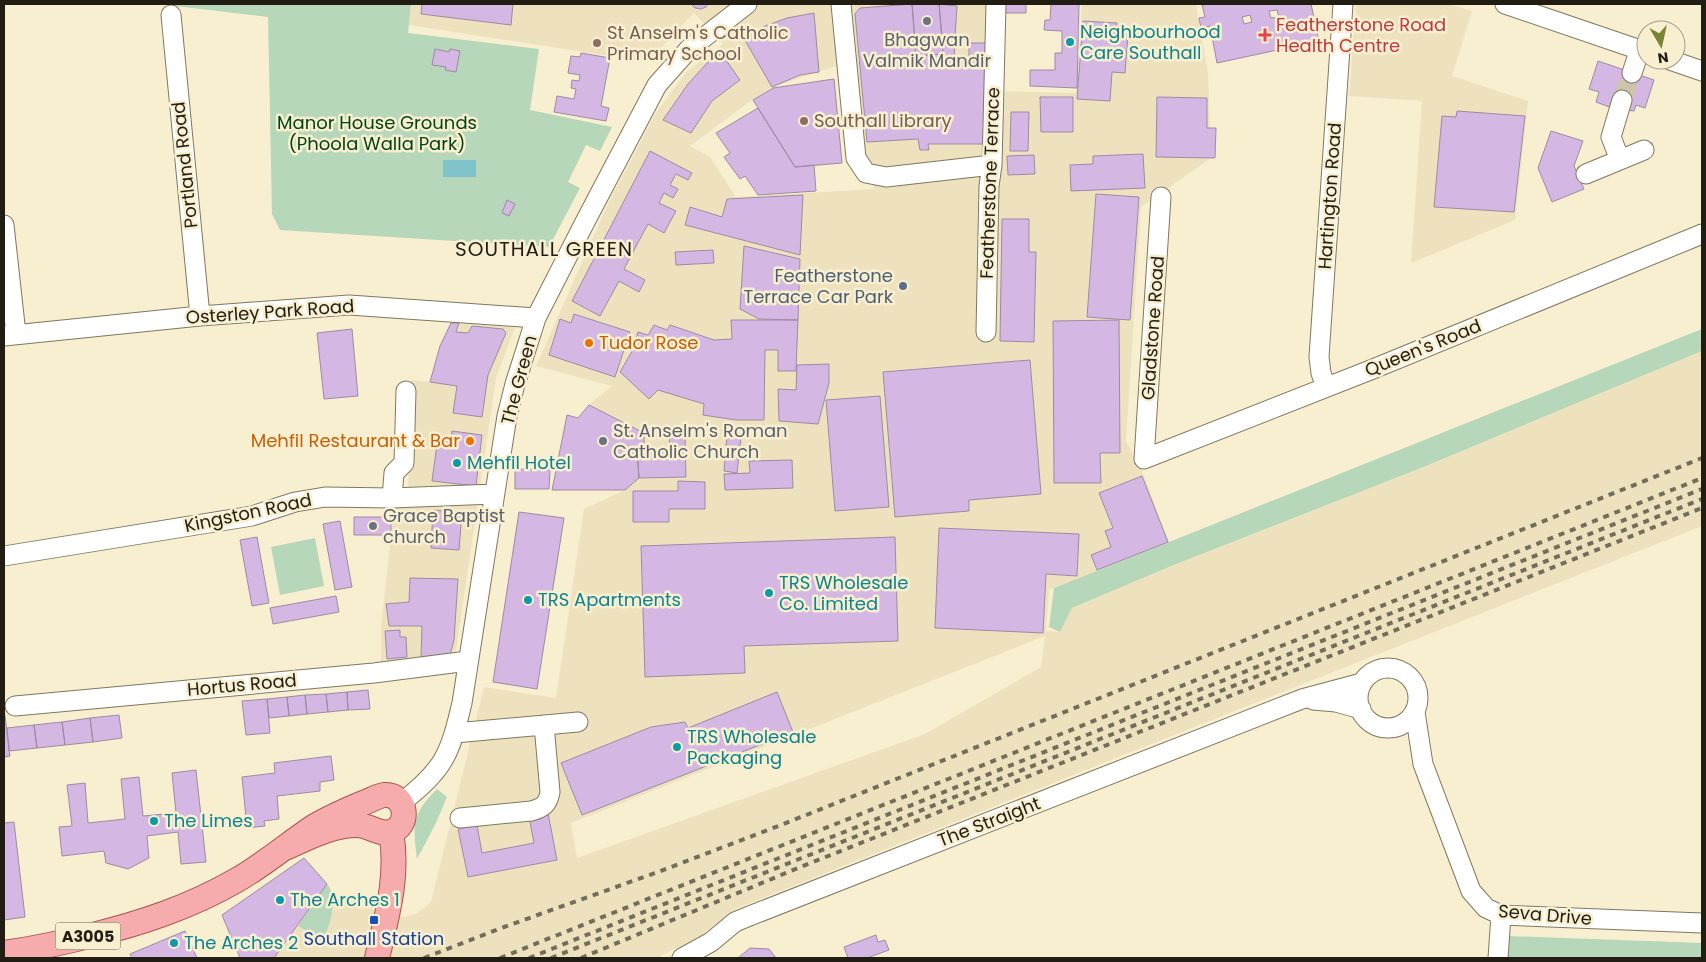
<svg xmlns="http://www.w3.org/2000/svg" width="1706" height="962" font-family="Poppins,sans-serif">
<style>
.built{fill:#eee2be;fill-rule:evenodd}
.green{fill:#b6d7b9}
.water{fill:#80c3cb}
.building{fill:#d5b7e3;stroke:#9c8ba4;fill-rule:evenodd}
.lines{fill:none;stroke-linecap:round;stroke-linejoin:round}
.minor-tunnel{stroke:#cdc5ab;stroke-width:19;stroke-dasharray:19 9;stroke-linecap:butt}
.minor-casing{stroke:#80775d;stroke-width:21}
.major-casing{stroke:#a85552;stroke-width:26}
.minor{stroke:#fff;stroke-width:19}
.major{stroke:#f6abac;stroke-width:24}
.rail{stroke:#736d5b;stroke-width:4;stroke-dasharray:6 6;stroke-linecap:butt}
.worship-dot{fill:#6b7280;stroke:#f8efd1;stroke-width:2}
.health-dot{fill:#e0444e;stroke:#f8efd1;stroke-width:2}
.culture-dot{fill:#0f9aa8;stroke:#f8efd1;stroke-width:2}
.education-dot{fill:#8d6e63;stroke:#f8efd1;stroke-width:2}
.service-dot{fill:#5c6f8a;stroke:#f8efd1;stroke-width:2}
.food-dot{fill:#e8710a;stroke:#f8efd1;stroke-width:2}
.transit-dot{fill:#1a4fb4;stroke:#f8efd1;stroke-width:2}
.labels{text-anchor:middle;stroke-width:5;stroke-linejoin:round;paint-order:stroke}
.shield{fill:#f8efd1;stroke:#625c4b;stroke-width:1}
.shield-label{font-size:16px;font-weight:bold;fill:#211d12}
.health-label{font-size:18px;fill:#be3a42;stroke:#f8efd1;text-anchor:start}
.culture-label{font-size:18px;fill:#0d838f;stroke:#f8efd1;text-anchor:start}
.education-label{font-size:18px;fill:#785e54;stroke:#f8efd1;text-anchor:start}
.worship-label{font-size:18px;fill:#5b616d;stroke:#f8efd1;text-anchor:start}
.park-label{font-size:18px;fill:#004314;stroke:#f8efd1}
.street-label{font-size:18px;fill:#211d12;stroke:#f8efd1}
.service-label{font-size:18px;fill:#4e5e75;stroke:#f8efd1;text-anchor:end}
.food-label{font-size:18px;fill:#c56008;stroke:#f8efd1;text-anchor:start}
.transit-label{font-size:18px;fill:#164399;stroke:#f8efd1}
.quarter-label{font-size:20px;letter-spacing:1px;fill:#211d12;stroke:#f8efd1}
</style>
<rect width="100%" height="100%" fill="#f8efd1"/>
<path class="built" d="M411,4H912L916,58L943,55L939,4H990L989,91L1076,93L1082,4H1196L1208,72L1211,158L1141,207L1126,441L1144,476L1169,542L1049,590L1046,631L1060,632L1072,608L1176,564L1421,468L1702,351V526L735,909L700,936L657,958H274L298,926L324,940L334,908L354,903L406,917L418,913L431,902L484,687L556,698L584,509L625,490L638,478L589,405L612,386L536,366L607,206L655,114L686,72L723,44L694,13L648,62L409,25ZM842,64L864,156L874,189L736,197L710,157L690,146L748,103L770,88ZM1045,636L1041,667L925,734L577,858L571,823Z
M1356,4H1449L1472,11L1452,76L1528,101L1515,220L1411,263L1422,101L1349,96Z
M451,323L515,327L496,378L455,657L381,663V626L395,501L408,494L411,380L430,382L440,346Z"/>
<path class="green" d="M158,4H411L408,33L539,49L530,110L612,127L600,151L586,145L568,182L580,188L549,247L280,230L272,214L268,17Z
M1702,329V351L1421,468L1176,564L1072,608L1060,632L1049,627L1054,588Z
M315,538L324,586L280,595L271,547Z
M437,789L447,797L435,825L417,859C413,825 411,815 437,789Z
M327,884C340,900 329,923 324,941L298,926Z
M1508,936L1702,943V958H1508Z"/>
<path class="water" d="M443,160H476V177H443Z"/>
<path class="building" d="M422,4H513L511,25L421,14Z
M691,4H708L706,7L701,9L695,8Z
M912,4L916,56L943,54L942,43L955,42L954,60H969V43H986V144H928L929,150H920L918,139L867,142L855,14L860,8Z
M912,4H939L943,54L916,56Z
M939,4L957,6L955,37H942Z
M1004,4H1026V13H1004Z
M1051,4H1079L1077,88L1030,86V70H1055V53H1062V31L1044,30L1045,20H1050Z
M1209,4H1311L1319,41L1217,63L1210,26L1201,28L1199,18L1205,17L1202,5ZM1277,10L1279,17L1271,18L1269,11ZM1250,15L1252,22L1244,24L1242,17Z
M814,13L819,72L800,75L772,87L743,37L765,26L787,18Z
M1083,21L1117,23L1116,34L1128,35L1125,73L1112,72L1110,101L1077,99Z
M435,49L449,52L450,49L460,51L456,72L445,70L446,67L432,65Z
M581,53L610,58L601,106L609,108L606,121L554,112L557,96L574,99L576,89L571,88L572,80L579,81L580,75L568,73L571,56L580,57Z
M721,53L740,80L712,101L691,133L663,120L688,84L707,63Z
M1598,61L1654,80L1645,108L1636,105L1634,111L1612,108L1596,102L1599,92L1589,89Z
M834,79L842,163L795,167L753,100L773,88Z
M1040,97H1073V132H1041Z
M1157,97L1207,98V128H1216L1215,158L1156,157Z
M758,108L795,167L814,165L816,191L758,195L745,176L740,179L724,157L730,153L716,133Z
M1457,111L1525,116L1514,212L1434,207L1442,116L1456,117Z
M1011,112H1029L1028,151H1010Z
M1551,131L1583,141L1574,166L1584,189L1552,202L1538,168Z
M650,151L692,173L688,180L676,174L670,185L678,189L673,198L664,193L659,203L676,211L664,233L648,224L624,269L645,280L639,292L619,281L600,316L572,301Z
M1143,154L1145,188L1071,191L1070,165L1093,164V156Z
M1034,155L1035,174L1008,175L1007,156Z
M1096,194L1139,197L1130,320L1087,317Z
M803,195L800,255L685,225L690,207L722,217L727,199Z
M507,200L515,204L509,216L502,213Z
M1002,219H1029V252H1036L1034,342L1000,341Z
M744,246L800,259L798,320L759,319L740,309Z
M713,250L714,263L676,265L675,252Z
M574,314L630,332L615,377L549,355L560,319L571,323Z
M731,320H798L796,371H778V350H765L764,420H736L703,415L704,404L658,390L649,399L620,372L631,353L638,332L648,335L654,325L667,330L670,325L714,340L732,339Z
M1119,320L1120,453H1100L1101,483H1054L1053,321Z
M451,323H459L456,332L468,333L472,326L503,329L506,333L488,375L482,417L453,413L457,386L430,382L440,346Z
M352,329L358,396L324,399L317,333Z
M1030,360L1041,494L969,500V511L895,517L883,372Z
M829,364V383L818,424L779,421L778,389L796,390L797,365Z
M880,396L889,507L835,511L826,400Z
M589,405L644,433V450H637L639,478L625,490H552L567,415L578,418Z
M452,431L482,435L476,486L432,481L437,444H442L443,437L451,439Z
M669,436H685L686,477L639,478L637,450L670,449Z
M727,436L741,437L737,473L724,471Z
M792,460L793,488L725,490L724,474L750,473L749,461Z
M515,469L550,470L549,489H515Z
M1142,476L1168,542L1097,570L1091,555L1111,547L1105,531L1113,528L1099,493Z
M678,481L705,482V509H669V522H633V491H678Z
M433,510L462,512L459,550L431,548Z
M519,512L564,518L537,689L493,682Z
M354,517H391V535H354Z
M340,521L352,587L335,590L323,524Z
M939,528L1079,534L1077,576L1046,574L1043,633L935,628Z
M257,537L269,603L252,606L240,540Z
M895,537L898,641L744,646L745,673L645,677L641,546Z
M410,578L458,579L454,640L450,655L421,657L422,626H389L386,604L409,602Z
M336,596L339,612L273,624L270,608Z
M400,630V637H406L407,657L387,659L385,631Z
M368,690L370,709L348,710L347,692Z
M347,692L348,710L328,712L326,694Z
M777,692L793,732L582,815L561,763L651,727L685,722L688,728Z
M326,694L328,712L307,714L305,695Z
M305,695L307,714L289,716L287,697Z
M287,697L289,716L269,718L267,699Z
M267,699L270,733L246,735L242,701Z
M4,708L10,756L4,757Z
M119,715L122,738L93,742L90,718Z
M90,718L93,742L65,745L62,722Z
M62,722L65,745L37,748L34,725Z
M34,725L37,748L9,751L7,728Z
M331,756L334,780L320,782V791L277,796L279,819L264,821L265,826L247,828L242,777L275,773L274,763Z
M196,770L206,862L181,864L178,832L147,836L149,858L128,869L106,863L104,851L62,856L59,827L72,826L67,785L85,783L88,823L125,819L121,779L139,777L143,816L176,813L172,773Z
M548,813L557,860L468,877L458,829L477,825L482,853L534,843L529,817Z
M14,822L25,917L4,920V823Z
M304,858L327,884L274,958H240L222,915Z
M185,931L197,958H132L130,954Z
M876,935L878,942L885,940L889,950L867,958H848L844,947Z
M750,948L769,949L776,958H738Z"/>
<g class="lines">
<path class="minor-tunnel" d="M1622,100L1632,73"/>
<g class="minor-casing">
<path id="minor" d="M841,4L856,158L866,173L886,177L992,165
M1505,4L1646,52
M171,15L200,316
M1670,60L1702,71
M1632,73L1640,49
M1620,160L1611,137L1622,100
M1586,174L1644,150
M1161,197L1144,459L1373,369L1702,234
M4,225L16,334
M986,332L989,186L992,165L996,4
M4,336L200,316L349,305L536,318
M1326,387L1321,373L1319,357L1343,4
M392,498L394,473L404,463L406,391
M4,556L252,516L295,502L325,497L392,498L494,494
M1358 698a30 30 0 1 1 60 0a30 30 0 1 1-60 0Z
M1313,700L1336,702L1361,709
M15,706L374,673L468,661
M1415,712L1423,764L1471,891L1486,908L1501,915L1702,923
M455,733L578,722
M402,802C444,770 450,754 462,703L507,416L515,384L536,318L586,220L657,85L689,49L747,4
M460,818L531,811C543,808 548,804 550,792L544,725
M682,958L711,942L735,922L747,917L1302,699L1362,683
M1498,958L1501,915"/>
</g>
<g class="major-casing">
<path id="major" d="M4,953C33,949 61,943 89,936C142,923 190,907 237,880C265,864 289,843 315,826C330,817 346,810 363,803C370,801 377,796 384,795C407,793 411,827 390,832C379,835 369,825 357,825C332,825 308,838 285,848
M377,958C387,916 399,875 391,832"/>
</g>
<use href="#minor" class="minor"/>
<use href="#major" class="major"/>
<path class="rail" d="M424,958L504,927L658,872L781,825L1702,458
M500,958L1702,478
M529,958L1702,489
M551,958L1702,499
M581,958L798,868L1702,508"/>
</g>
<g class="worship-dot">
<circle cx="927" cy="21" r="5"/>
<circle cx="603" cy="441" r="5"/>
<circle cx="373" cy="526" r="5"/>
</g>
<path class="health-dot" d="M1262.5 27.5h5v5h5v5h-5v5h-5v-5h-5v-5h5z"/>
<g class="culture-dot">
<circle cx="1070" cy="42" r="5"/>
<circle cx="457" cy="463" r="5"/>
<circle cx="769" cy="593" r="5"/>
<circle cx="528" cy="600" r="5"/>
<circle cx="677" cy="747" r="5"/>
<circle cx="154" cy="821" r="5"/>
<circle cx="280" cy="900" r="5"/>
<circle cx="174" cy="943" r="5"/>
</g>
<g class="education-dot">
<circle cx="597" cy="43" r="5"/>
<circle cx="804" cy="121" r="5"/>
</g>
<circle class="service-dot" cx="903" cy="286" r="5"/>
<g class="food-dot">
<circle cx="589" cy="343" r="5"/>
<circle cx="470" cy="441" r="5"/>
</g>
<rect class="transit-dot" x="369" y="915" width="10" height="10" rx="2.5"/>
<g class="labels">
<rect class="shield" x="55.5" y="922.5" width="65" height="27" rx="4"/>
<g class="shield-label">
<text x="88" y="942">A3005</text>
</g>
<g class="health-label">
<text x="1276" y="31">Featherstone Road<tspan x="1276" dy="21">Health Centre</tspan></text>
</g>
<g class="culture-label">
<text x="1080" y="38">Neighbourhood<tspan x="1080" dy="21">Care Southall</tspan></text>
<text x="467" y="469">Mehfil Hotel</text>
<text x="779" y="589">TRS Wholesale<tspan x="779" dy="21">Co. Limited</tspan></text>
<text x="538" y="606">TRS Apartments</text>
<text x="687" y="743">TRS Wholesale<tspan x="687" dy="21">Packaging</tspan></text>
<text x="164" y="827">The Limes</text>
<text x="290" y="906">The Arches 1</text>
<text x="184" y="949">The Arches 2</text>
</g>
<g class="education-label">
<text x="607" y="39">St Anselm's Catholic<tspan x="607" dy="21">Primary School</tspan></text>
<text x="814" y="127">Southall Library</text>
</g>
<g class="worship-label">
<text x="927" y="46" text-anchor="middle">Bhagwan<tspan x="927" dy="21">Valmik Mandir</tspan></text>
<text x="613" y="437">St. Anselm's Roman<tspan x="613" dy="21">Catholic Church</tspan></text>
<text x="383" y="522">Grace Baptist<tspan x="383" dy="21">church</tspan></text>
</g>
<g class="park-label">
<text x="377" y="129">Manor House Grounds<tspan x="377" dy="21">(Phoola Walla Park)</tspan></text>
</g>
<g class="street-label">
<text transform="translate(185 165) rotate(-96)" y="6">Portland Road</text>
<text transform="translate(990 183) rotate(-88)" y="6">Featherstone Terrace</text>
<text transform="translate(1330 196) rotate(-86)" y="6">Hartington Road</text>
<text transform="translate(270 312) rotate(-4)" y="6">Osterley Park Road</text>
<text transform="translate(1153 328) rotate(-86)" y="6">Gladstone Road</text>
<text transform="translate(1423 348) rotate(-22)" y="6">Queen's Road</text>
<text transform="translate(519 380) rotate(-75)" y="6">The Green</text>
<text transform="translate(248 513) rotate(-12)" y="6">Kingston Road</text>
<text transform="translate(242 685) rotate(-5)" y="6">Hortus Road</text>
<text transform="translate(989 822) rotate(-21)" y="6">The Straight</text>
<text transform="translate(1545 915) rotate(5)" y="6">Seva Drive</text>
</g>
<g class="service-label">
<text x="893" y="282">Featherstone<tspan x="893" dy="21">Terrace Car Park</tspan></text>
</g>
<g class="food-label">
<text x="599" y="349">Tudor Rose</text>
<text x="460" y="447" text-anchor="end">Mehfil Restaurant &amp; Bar</text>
</g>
<g class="transit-label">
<text x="374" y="945">Southall Station</text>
</g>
<g class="quarter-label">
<text x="544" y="256">SOUTHALL GREEN</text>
</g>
</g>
<rect width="1706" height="962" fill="none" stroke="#211d12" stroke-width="10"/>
<g transform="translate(1661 45) rotate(171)"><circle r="24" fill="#f8efd1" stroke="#a29b85"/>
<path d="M0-4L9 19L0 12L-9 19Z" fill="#778634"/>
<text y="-8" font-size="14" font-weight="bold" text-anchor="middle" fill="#211d12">N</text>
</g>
</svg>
